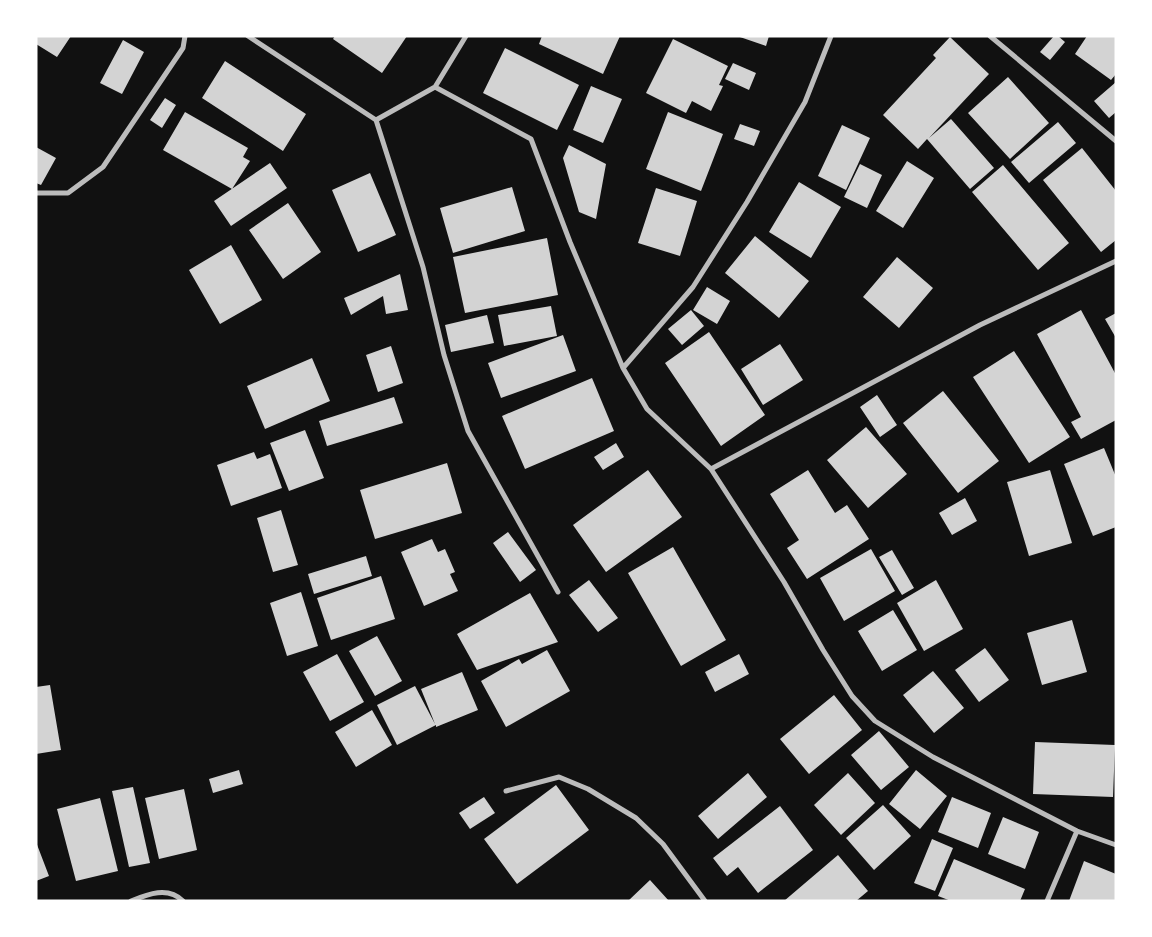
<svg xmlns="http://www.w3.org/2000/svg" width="1152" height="937" font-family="Raleway,sans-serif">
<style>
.building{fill:#d3d3d3}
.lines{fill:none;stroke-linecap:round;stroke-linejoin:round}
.minor{stroke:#bcbcbc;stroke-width:5}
</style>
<rect width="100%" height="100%" fill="#111"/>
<path class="building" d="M36,36H71L57,57L36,44Z
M335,36H407L382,73L333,39Z
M542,36H620L603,74L539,44Z
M737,36H769L766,46Z
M1054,36H1058L1065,42L1050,60L1040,52Z
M1087,36H1116V74L1111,80L1075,54Z
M950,37L989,74L929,138L951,119L994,168L970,189L927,139L918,149L883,115L936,58L933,55Z
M673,39L728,66L719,85L723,86L711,111L692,101L686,113L646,93Z
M123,40L144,52L122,94L100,83Z
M505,48L579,85L557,130L483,93Z
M225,61L306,114L283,151L202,98Z
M733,63L756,73L749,90L725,79Z
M1008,77L1049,123L1010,159L968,113Z
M1116,82V112L1109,118L1094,101Z
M591,86L622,99L603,143L573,130Z
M165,98L176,105L162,128L150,120Z
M185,112L248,148L243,157L250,161L232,189L163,150Z
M668,112L723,134L701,191L646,169Z
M1058,122L1076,143L1029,183L1011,162Z
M740,124L760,131L754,146L734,139Z
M842,125L870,138L846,190L818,176Z
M569,145L606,164L596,219L579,212L563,158Z
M36,147L56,158L41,185L36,183Z
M1082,148L1116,191V240L1101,252L1043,180Z
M907,161L934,178L903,228L876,211Z
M270,163L287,188L231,226L214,201Z
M860,164L882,175L867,208L844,197Z
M1003,165L1069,243L1038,270L972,192Z
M370,173L396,235L358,252L332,190Z
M799,182L841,207L811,258L769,232Z
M512,187L525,231L453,253L440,208Z
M656,188L697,201L680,256L638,243Z
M288,203L321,252L283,279L249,230Z
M755,236L809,281L779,318L725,273Z
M547,238L558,295L465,313L453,257Z
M231,245L262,300L220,324L189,270Z
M897,257L933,288L899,328L863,297Z
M400,274L408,310L386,314L383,296L351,315L344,298Z
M707,287L730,301L717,324L693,310Z
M551,306L557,336L504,346L498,315Z
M691,310L704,326L682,345L668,329Z
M1081,310L1116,375V420L1081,439L1071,422L1081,417L1037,334Z
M1116,313V338L1105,319Z
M487,315L494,343L451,352L445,325Z
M709,332L765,415L721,446L665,363Z
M563,335L576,371L501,398L488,363Z
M780,344L803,380L763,405L741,369Z
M391,346L403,383L378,392L366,355Z
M1014,351L1070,437L1029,463L973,377Z
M312,358L330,401L265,429L247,386Z
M592,378L614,431L525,469L502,416Z
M943,391L999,461L958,493L903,423Z
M877,395L897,425L880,437L860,407Z
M394,397L403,423L327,446L319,421Z
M866,427L907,474L868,508L827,460Z
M305,430L324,478L289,491L270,443Z
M616,443L624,457L603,470L594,457Z
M1104,448L1116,477V527L1093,536L1064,464Z
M254,452L257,459L270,454L282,488L231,506L217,465Z
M447,463L462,513L375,539L360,490Z
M648,470L682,517L606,572L573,525Z
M808,470L835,513L847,505L869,539L807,579L787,548L799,540L770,494Z
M1050,470L1072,543L1029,556L1007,482Z
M965,498L977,521L952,535L939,513Z
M281,510L298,565L273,572L257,518Z
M508,532L536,570L520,582L493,543Z
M432,539L438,552L445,549L455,572L450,574L458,591L424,606L401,552Z
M673,547L726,640L681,666L628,573Z
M871,549L895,591L844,621L820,578Z
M892,550L914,588L902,595L879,557Z
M366,556L372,576L314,594L308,574Z
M381,576L395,619L331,640L317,598Z
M589,580L618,618L598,632L569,595Z
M936,580L963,629L924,651L897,603Z
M301,592L318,646L287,656L270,603Z
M530,593L558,642L477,670L457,634Z
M893,610L917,650L882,671L858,631Z
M1072,620L1087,672L1042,685L1027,633Z
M377,636L402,681L375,696L349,651Z
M985,648L1009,680L979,702L955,670Z
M547,650L570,691L506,727L481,681L519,659L522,664Z
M337,654L364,702L330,721L303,672Z
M739,654L749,674L715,692L705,672Z
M933,671L964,708L934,733L903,695Z
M462,672L478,710L436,727V725L397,745L377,705L415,686L435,724L421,689Z
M50,685L61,750L36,754V687Z
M834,695L862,730L809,774L780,739Z
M372,710L392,745L356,767L335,732Z
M879,731L909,767L881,790L851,755Z
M1035,742L1115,745L1113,797L1033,794Z
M239,770L243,784L213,793L209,779Z
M916,770L947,796L920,829L889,804Z
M748,773L767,797L718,839L698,816Z
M848,773L875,803L841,835L814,805Z
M556,785L589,830L517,884L484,839Z
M133,787L150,863L129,867L112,791Z
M184,789L197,850L159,859L145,798Z
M484,797L495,813L470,829L459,813Z
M952,797L991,813L978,848L938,832Z
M100,798L118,871L76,881L57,809Z
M883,805L911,836L874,870L846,838Z
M780,806L813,850L758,893L738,867L727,876L713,858Z
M1003,817L1039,832L1025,869L988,854Z
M932,839L953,848L935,891L914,883Z
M36,842L49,876L36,881Z
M838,855L868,891L856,901H784Z
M954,859L1025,889L1020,901H951L938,896Z
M1084,861L1116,874V901H1069Z
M650,880L669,901H628Z"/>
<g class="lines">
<path class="minor" d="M248,36L376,120L423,267L444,355L468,431L558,592
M990,36L1116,141
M435,87L531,139L570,242L623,368L693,287L747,202L805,102L831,36
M376,120L435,87L466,36
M36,193H68L103,167L183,48L185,36
M623,368L647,409L711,469L784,582L823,650L852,696L875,721L933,757L1077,831L1116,845
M711,469L980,325L1116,261
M506,791L559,777L588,789L636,818L663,844L705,901
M131,901C148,894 168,886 183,901
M1047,901L1077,831"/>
</g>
<rect width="1152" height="937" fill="none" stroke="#ffffff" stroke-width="75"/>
</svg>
